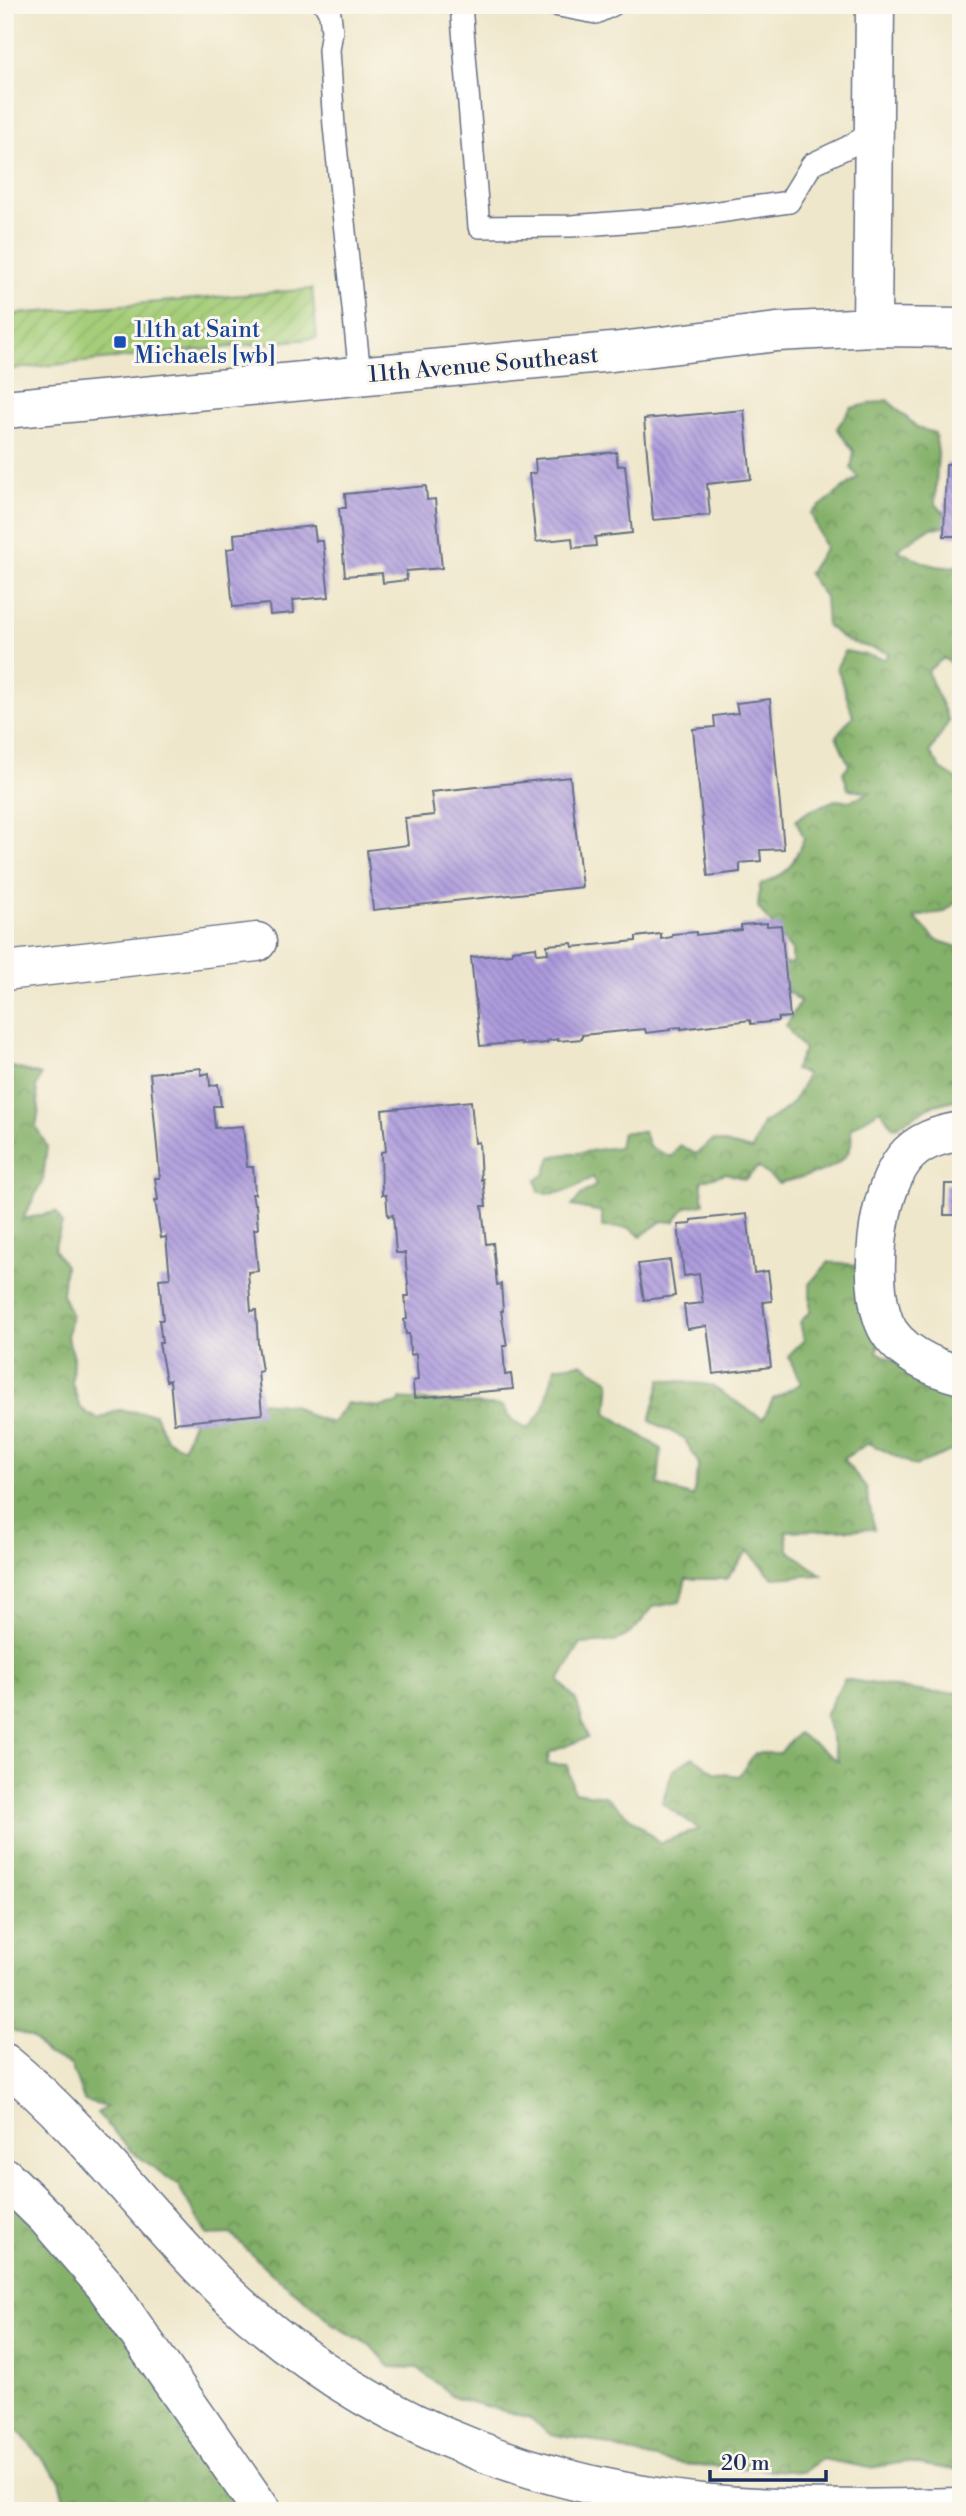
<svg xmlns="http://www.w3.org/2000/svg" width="966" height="2516" font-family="'Libre Bodoni',serif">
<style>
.forest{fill:url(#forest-crowns);stroke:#507064;stroke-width:2}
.garden{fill:url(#garden-furrows);stroke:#607e6c;stroke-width:2}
.building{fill:url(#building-back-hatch)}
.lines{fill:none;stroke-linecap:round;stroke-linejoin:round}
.service-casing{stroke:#656f84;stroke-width:24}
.minor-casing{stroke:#656f84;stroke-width:41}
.motorway-casing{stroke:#656f84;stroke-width:41}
.service{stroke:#fff;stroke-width:21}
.minor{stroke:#fff;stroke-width:38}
.motorway{stroke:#fff;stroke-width:38}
.transit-dot{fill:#1a4fb4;stroke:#fbf7ec;stroke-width:2.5}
.labels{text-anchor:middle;stroke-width:6;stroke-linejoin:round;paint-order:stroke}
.transit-label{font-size:23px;fill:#164399;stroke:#fbf7ec;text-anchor:start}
.street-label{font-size:23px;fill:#1b2f5e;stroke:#fbf7ec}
</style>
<defs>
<pattern id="forest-crowns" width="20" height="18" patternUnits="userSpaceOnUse" patternTransform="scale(1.75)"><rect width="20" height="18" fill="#84b169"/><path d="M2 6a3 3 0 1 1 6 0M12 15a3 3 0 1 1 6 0" fill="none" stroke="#6b905a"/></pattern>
<pattern id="garden-furrows" width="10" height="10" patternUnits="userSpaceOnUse" patternTransform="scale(1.75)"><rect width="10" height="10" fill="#a6ce79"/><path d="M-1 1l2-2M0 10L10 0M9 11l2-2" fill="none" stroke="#8eb16b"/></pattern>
<pattern id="building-back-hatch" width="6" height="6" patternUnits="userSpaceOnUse" patternTransform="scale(1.75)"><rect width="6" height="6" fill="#ac9adc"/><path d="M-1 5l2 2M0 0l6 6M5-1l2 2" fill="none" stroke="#8b7eb6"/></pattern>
</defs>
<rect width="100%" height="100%" fill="#fbf7ec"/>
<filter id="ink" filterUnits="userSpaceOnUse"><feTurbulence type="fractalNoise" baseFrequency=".0143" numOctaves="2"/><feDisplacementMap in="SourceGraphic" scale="14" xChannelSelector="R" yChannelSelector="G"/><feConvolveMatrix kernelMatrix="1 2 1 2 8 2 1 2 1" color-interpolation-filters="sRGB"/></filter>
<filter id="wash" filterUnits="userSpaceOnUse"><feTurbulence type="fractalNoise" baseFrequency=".00686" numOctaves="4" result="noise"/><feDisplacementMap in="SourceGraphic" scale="28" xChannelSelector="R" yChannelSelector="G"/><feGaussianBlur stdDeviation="1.57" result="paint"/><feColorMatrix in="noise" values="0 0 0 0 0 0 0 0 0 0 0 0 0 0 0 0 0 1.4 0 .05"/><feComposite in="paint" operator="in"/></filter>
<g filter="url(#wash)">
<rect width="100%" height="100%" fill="#efe7cb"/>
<path class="forest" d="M887,400L918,428L935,433L938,453L935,503L956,526L930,528L897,550C920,560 935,572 961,565V672L944,658L927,671L949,721L930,752L941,769L961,782V898L944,912L914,917L936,940L961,948V1082L952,1078L961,1098L931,1106L894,1128L880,1110L851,1128C851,1133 852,1140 851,1145C845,1171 800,1178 778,1183L758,1167L745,1179L726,1173L701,1181L704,1204L686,1207L674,1222L662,1221L641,1236L629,1228L602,1227V1212L572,1206L581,1195L596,1185L593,1177C575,1188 560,1197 539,1192L536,1180L545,1174L551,1157C563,1153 573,1154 585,1152C597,1150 606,1148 619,1147L622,1132H644L649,1147L671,1157L680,1145L696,1154L713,1140L752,1150L763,1123C790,1109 796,1102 807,1074L794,1070L804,1050L786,1026L800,1002L780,984L771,963L792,964V951L758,907L760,885C792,871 790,869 804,838L796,820L807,812L835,800L851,801L870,792L848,789L843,772L849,765L836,736L853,716L837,667L845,651L885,659L889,653L847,641L827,626L825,597L808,574L825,548L811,513L858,477L851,468L854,452L837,428L851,408Z
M5,1065L41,1075L36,1088L39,1109L36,1127L47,1146L43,1180L23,1219L56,1212L62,1223L54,1249L65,1266L62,1294L71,1314L67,1337L73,1354L72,1383L80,1407L88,1414L99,1419L118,1410L155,1414L166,1439L183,1448L203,1396L293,1405L306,1414L332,1423L347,1403L380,1407L399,1403L400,1399L502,1406L513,1421L528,1429L543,1410L555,1367L581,1363L610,1381L607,1413L661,1449L658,1485L693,1497L699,1464L684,1438L650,1421L661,1379L710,1385L763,1419L773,1399L801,1383L788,1356L804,1340L800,1322L810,1312V1283L829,1262L856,1265L881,1336L877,1352C908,1368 948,1384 958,1421C960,1428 958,1439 958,1448L915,1466L869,1443L843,1459L866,1487L874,1529L786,1531L788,1550L822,1575L773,1578L748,1551L726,1579H686L680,1602L653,1607C626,1642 623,1642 580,1644L559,1681L576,1700L588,1738L550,1752L547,1764L567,1765L574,1792L605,1796L660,1843L699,1829L662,1803L673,1770L693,1757L716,1773L739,1776L755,1753H780L798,1733L838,1761L825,1715L844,1679L933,1693L961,1692V2471L905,2462L870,2468L822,2459L803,2472L681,2464L642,2456L590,2440L551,2435L530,2418L455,2398L418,2368L390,2367L370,2345L333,2325L316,2308L271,2273L231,2234L207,2235L178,2185L131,2151L97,2113L106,2107L84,2101L71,2065L46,2054L33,2038L5,2027Z
M5,2177L262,2511H68L60,2480L5,2415Z"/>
<path class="garden" d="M312,289L317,338L5,370V315Z"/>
<g id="blocks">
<path class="building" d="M744,410L751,479L707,484L710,515L653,520L644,419Z
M616,452L618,466L625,465L632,533L595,537L596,546L573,548L572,538L536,542L529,474L536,473L535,459Z
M946,464H961V536H944Z
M426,486L427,500L435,499L442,568L406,571L407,580L383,583L382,573L345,576L339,508H346L345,494Z
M314,526L316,541H323L329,597L293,600L294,613L270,615L269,604L233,607L227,549L235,548L234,534Z
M770,699L784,849L760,850L761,861L740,863V872L708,876L693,729L715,727L714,716L738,713L736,703Z
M570,777L582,887L373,910L367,850L408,845L405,818L434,815L431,792Z
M767,923V926L781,925L790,1017L778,1018V1021L751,1024L750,1020L681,1029V1027L670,1028L671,1030L646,1033L645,1029L582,1035V1039L558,1041V1039L547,1041V1043L522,1045L521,1042L480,1046L471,957L512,954V950L536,947L537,954L548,953L547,945L572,943L573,947L636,941V937L661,934V939L672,937V934L696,932V935L741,930V925Z
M201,1068V1075L209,1073L210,1086L218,1084L221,1106H213L215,1128L243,1126L247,1167H253L255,1194H252L254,1204H256L258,1229H254L258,1271L248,1272L251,1311L256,1310L258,1345L262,1371L258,1372L262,1414L174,1423L170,1380L166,1381L159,1343H162L159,1320H163L159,1279L170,1278L166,1237L161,1238L155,1200H158L155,1178H160L150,1073Z
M471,1101L475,1143L479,1142L481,1180L483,1179L486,1206H482L486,1244L493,1243L497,1285L501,1284L503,1311H501L507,1346H503L505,1375L511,1374L513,1389L414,1398L413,1381L418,1380L416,1354L410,1355L409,1334H406L404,1320L407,1319L405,1296H409L405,1253H396L393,1215L388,1216L386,1195H382L381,1152L386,1151L382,1110Z
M945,1184H961V1215H944Z
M747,1214L754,1273L768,1271L772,1301L763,1302L771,1367L713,1374L707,1326L687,1329L684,1305L703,1303L699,1274L684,1276L678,1225L691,1224V1220Z
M670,1260L675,1296L644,1300L638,1264Z"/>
</g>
</g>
<g filter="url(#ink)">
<use href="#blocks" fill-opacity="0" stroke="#656f84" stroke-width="2"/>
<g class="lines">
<g class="service-casing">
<path id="service" d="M325,5L330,14L332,31L329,50L334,126L360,375
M461,5L479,227L571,226L677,218L789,202L812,164L848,147L874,131
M554,5L596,13L613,5"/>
</g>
<g class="minor-casing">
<path id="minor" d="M872,327L875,5
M5,409L612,352L777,332L872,327L961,328
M5,971L257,942
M961,1131C939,1135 918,1141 904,1159C876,1195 868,1280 884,1322C895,1351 933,1368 961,1375"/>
</g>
<g class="motorway-casing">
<path id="motorway" d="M5,2063C87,2130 149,2219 225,2292C376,2435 571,2502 777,2508C838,2510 900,2508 961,2507
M5,2177L47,2218L104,2284L262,2511"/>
</g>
<use href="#service" class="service"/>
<use href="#minor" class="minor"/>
<use href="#motorway" class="motorway"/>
</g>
</g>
<rect class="transit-dot" x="113" y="335" width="14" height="14" rx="3.5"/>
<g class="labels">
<g class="transit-label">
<text x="134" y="337">11th at Saint<tspan x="134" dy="26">Michaels [wb]</tspan></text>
</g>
<g class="street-label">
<text transform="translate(483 364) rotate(-5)" y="8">11th Avenue Southeast</text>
</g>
</g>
<rect width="966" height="2516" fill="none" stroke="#fbf7ec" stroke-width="28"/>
<path d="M710 2470v10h116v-10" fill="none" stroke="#1b2f5e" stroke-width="3.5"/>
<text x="721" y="2470" font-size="21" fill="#1b2f5e" stroke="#fbf7ec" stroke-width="5" paint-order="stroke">20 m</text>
</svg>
